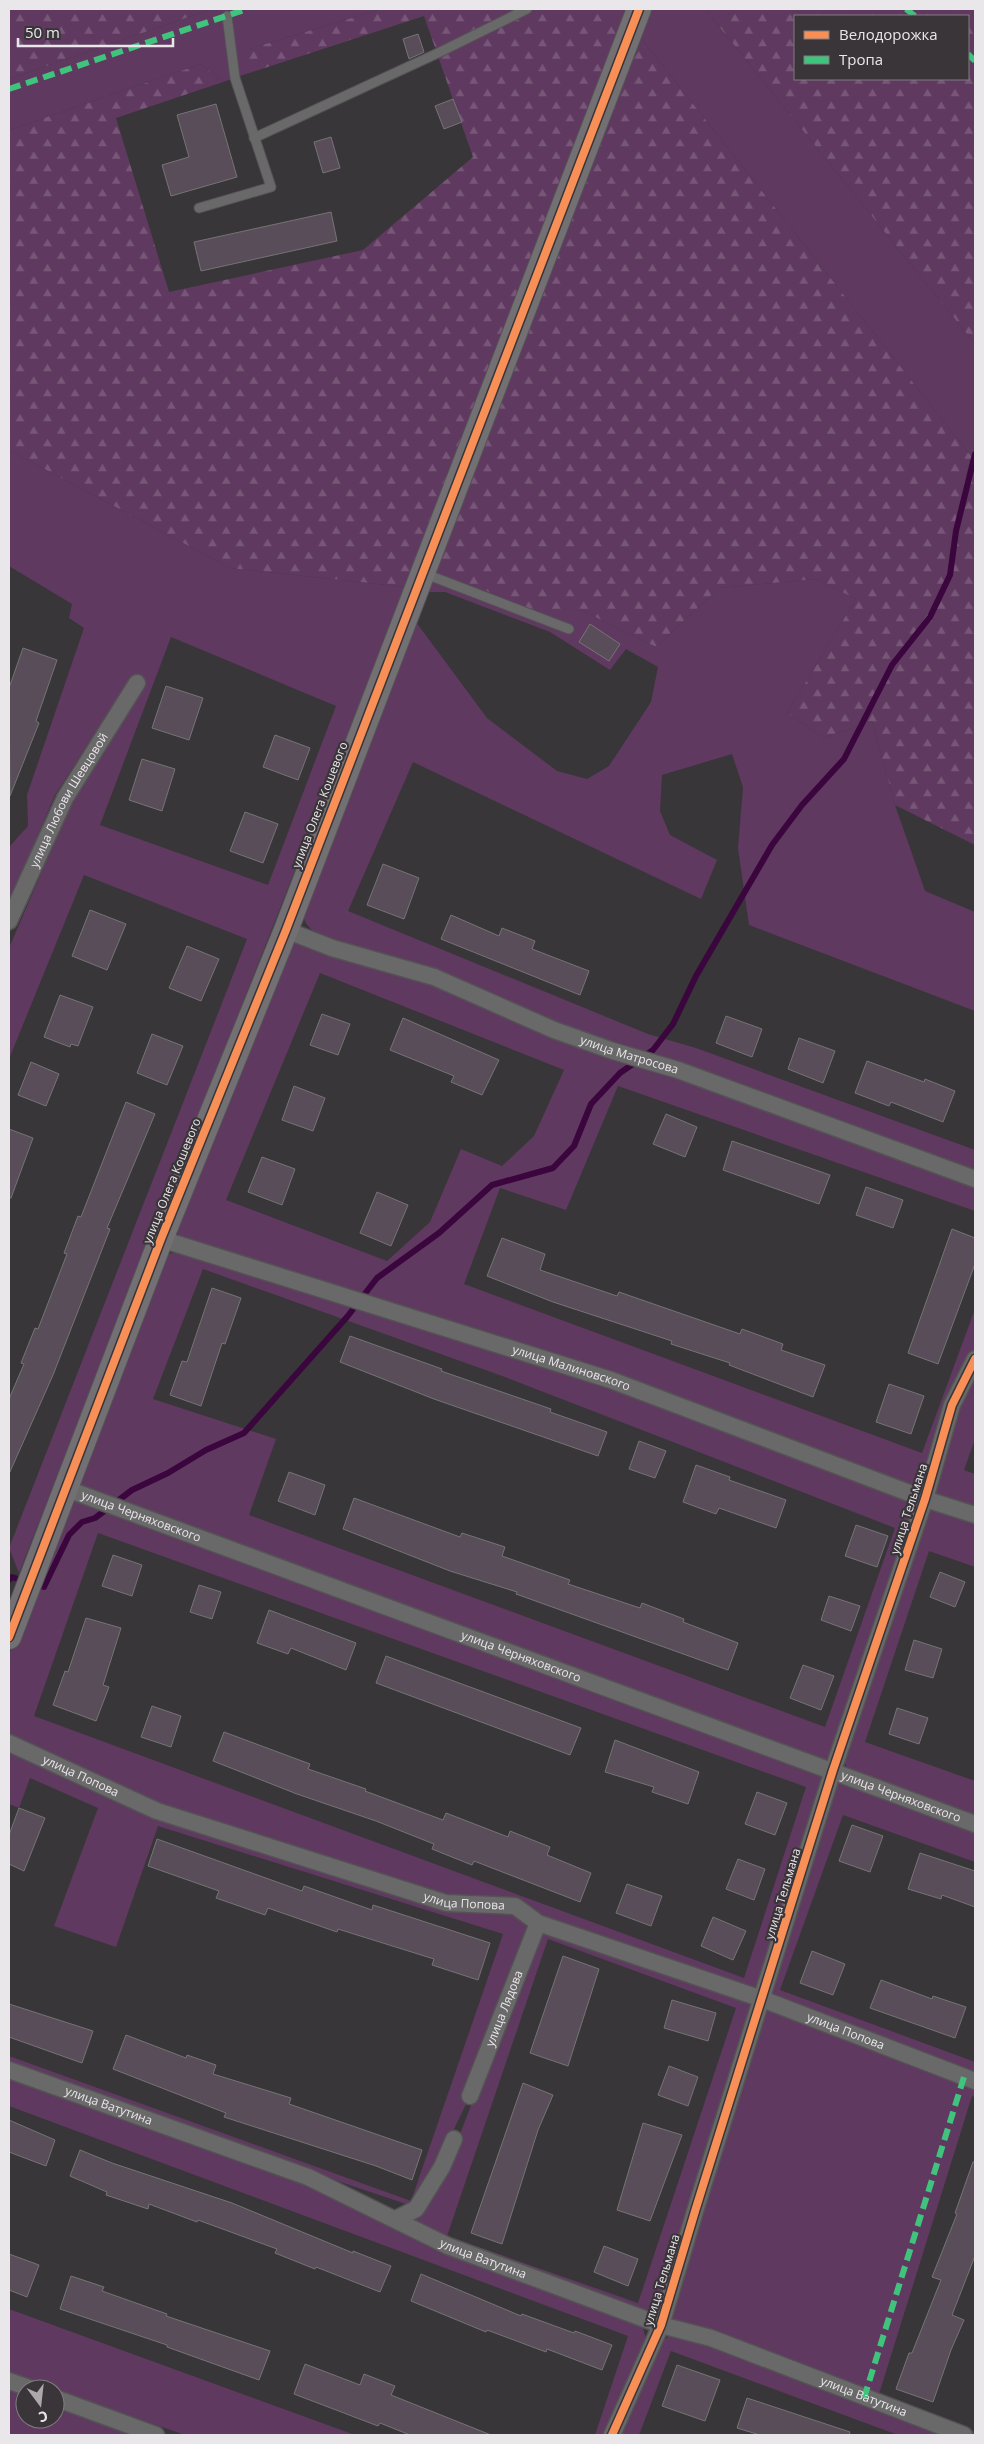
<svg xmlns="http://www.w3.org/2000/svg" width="984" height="2444" font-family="'Open Sans',sans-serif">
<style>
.green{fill:#603961;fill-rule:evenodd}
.forest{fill:url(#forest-firs);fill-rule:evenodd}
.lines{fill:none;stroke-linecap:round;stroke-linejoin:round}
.stream{stroke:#3b053d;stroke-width:6}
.building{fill:#594d59;stroke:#757475}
.lane-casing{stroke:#545254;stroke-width:11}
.street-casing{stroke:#545254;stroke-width:19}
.secondary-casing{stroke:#545254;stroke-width:26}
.lane{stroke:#6a696a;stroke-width:9}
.street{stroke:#6a696a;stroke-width:16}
.secondary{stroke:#737073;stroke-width:24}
.quiet{stroke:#40c37c;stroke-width:6;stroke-dasharray:12 6;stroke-linecap:butt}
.cycleway-casing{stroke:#393539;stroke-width:11}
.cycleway{stroke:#f78f57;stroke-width:8}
.labels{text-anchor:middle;stroke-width:4.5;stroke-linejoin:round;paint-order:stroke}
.street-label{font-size:12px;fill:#eae7ea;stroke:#393539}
</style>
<defs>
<pattern id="forest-firs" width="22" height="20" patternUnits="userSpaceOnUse" patternTransform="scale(1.25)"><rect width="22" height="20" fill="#603961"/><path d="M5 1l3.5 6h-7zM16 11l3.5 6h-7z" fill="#775678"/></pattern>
</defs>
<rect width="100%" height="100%" fill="#383638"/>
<path class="green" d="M212,9H381L246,50V74L223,82L201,64L9,130V79Z
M651,9H705L975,344V461L641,38Z
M9,450L230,568L406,587L19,1573L9,1548L247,939L84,875L9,1059V948L72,802L143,686L129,680L55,795L9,902V847L28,826L27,795L84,628L69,618L72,604L9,566ZM171,637L336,706L268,885L100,825Z
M439,556L579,609L656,647L719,588L816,579L856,599L787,713L824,738L872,721L895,805L925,891L975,912V1011L749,925L738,848L743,787L732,754L662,775L660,811L670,835L717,860L701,899L413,762L348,911L648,1034L696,1048L975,1150V1172L722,1077L638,1054L330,942C317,934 306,929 302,913L413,618L487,718L557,771L587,779L609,766L651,702L658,667L626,649L610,670L550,632L445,592H423Z
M294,942L432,983L975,1184V1211L618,1086L566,1210L500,1188L464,1284L922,1453L975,1309V1352L923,1489L914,1490L181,1239L176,1230ZM320,973L564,1070L534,1136L502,1166L461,1149L430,1222L387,1261L226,1200Z
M178,1252L609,1385L914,1502L916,1509L834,1758L821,1761L86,1492L76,1483L167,1254ZM203,1269L505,1377L895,1528L825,1727L249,1515L276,1439L153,1399Z
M975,1370V1439L964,1470L975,1474V1508L937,1496L934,1488L958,1405Z
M69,1499L83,1500L821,1773L825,1782L756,1990L541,1919L447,1897L161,1806L9,1736V1655ZM98,1533L806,1787L744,1978L34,1716Z
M934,1507L975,1521V1567L929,1551L865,1742L975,1781V1819L848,1770L843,1759L927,1510Z
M9,1749L446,1908L514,1911L530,1922L470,2096L436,2166L412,2206L311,2172L9,2063V2056L411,2201L503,1934L158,1826L116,1947L54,1926L98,1808L30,1778L19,1808L9,1804Z
M846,1779L975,1831V1862L843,1815L780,1990L975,2062V2076L772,1997L770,1991L836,1782Z
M543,1930L745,2000L751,2005L752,2013L657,2313L652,2315L448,2240L414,2222L413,2217L446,2170L538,1933ZM548,1939L736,2008L638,2303L447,2236Z
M768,2010L975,2086V2097L972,2096L879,2394L975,2432V2435L676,2323L670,2318L762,2017Z
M9,2076L303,2182L397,2225L446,2254L642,2324L646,2340L607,2435H595L628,2336L9,2106Z
M9,2309L355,2435H185L9,2373Z
M673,2334L711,2343L952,2435H898L671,2351L639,2435H616L659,2343Z
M9,2390L25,2395V2419H55V2406L135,2435H9Z"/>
<path class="forest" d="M9,9H212L9,79Z
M381,9H626L406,587L230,568L9,450V130L201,64L223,82L116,118L169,292L363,250L473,157L424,16L246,74V50Z
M705,9H975V344ZM795,16H968V79H795Z
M641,38L975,461V845L895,805L872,721L824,738L787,713L856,599L816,579L719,588L656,647L579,609L558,620L460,580L439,556Z"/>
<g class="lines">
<path class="stream" d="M9,1580L12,1577L25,1581
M34,1584L44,1587L69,1535L82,1522L95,1518L132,1490L168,1473L206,1450L244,1433L347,1317L377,1278L439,1233L492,1185L553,1168L574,1146L591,1104L620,1073L653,1050L673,1024L696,976L772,845L802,805L844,759L892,665L930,617L950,575L956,531L975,454"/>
</g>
<path class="building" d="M418,34L424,52L409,59L403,39Z
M453,99L462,122L444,129L435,106Z
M216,104L237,177L171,196L162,165L189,157L177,115Z
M331,137L340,168L323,173L314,142Z
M331,212L337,241L201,271L194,242Z
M590,624L620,644L609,661L579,642Z
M23,648L57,660L36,721L39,723L10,796L9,688Z
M166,686L203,698L189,740L152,728Z
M275,735L310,748L298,780L263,767Z
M142,759L175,769L162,811L129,800Z
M245,812L278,824L263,863L230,851Z
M383,864L419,878L404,919L367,905Z
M90,910L126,924L107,970L72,956Z
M451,915L499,936L502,928L535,941L532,949L589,971L580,995L441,939Z
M187,946L219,959L201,1001L169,988Z
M60,995L93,1007L78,1046L71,1044L70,1047L44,1037Z
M322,1014L350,1024L338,1055L310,1045Z
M726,1016L762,1029L752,1057L716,1043Z
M403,1018L499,1060L482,1095L451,1082L454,1076L390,1050Z
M152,1034L183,1046L167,1085L137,1073Z
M799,1038L835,1051L823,1083L788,1069Z
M867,1061L924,1082L925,1079L955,1091L943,1122L891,1102L889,1106L855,1093Z
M31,1062L59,1074L46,1106L18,1095Z
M294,1086L325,1098L313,1131L282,1120Z
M126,1102L155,1114L107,1228L110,1229L53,1375L9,1474V1399L24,1364L21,1363L35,1328L38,1329L67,1254L64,1253L78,1216L81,1217Z
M666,1114L697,1127L685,1157L653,1144Z
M9,1129L33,1138L11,1198H9Z
M732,1141L830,1175L819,1204L723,1170Z
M262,1157L295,1169L282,1205L248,1192Z
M866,1187L903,1200L893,1228L856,1215Z
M377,1192L408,1205L391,1246L360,1233Z
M952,1229L975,1238V1264L938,1364L908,1353Z
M502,1238L545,1254L540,1270L617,1296L619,1292L740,1334L742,1329L783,1344L781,1350L825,1365L813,1397L729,1365L730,1363L671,1344L672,1341L553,1302L487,1276Z
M212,1288L241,1298L225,1344L222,1343L201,1406L170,1395L182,1361L187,1362Z
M350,1336L442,1369L441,1371L551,1409L550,1412L607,1432L598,1456L434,1399L340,1362Z
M889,1384L924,1396L911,1434L876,1422Z
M639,1441L666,1451L655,1478L629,1469Z
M696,1465L730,1477L729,1480L786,1500L776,1528L719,1508L716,1514L683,1502Z
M289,1472L325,1485L315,1515L278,1501Z
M354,1498L460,1537L462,1533L505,1547L502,1556L570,1580L568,1584L640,1608L642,1603L684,1619L683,1622L738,1643L728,1670L516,1594L517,1592L450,1571L343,1529Z
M856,1525L888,1536L877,1567L845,1556Z
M113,1555L142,1565L132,1596L102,1586Z
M940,1572L965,1582L955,1607L930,1597Z
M199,1585L221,1592L212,1619L190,1612Z
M829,1596L860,1606L851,1631L821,1620Z
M269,1610L356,1643L346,1670L291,1648L288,1654L257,1643Z
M86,1618L121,1628L103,1685L109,1687L96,1721L53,1705L65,1671L68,1672Z
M914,1640L942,1649L933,1678L905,1670Z
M386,1656L581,1728L570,1755L376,1683Z
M803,1665L834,1676L821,1710L790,1698Z
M152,1706L181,1716L171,1747L141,1737Z
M897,1708L928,1718L919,1744L889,1734Z
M224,1732L310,1764L308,1769L366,1789L365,1791L443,1820L446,1813L508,1837L510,1831L550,1847L547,1855L591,1873L580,1902L474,1861L472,1865L432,1849L434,1844L376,1821L297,1794L213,1761Z
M615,1740L699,1772L688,1804L652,1792L654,1787L605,1772Z
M757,1792L787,1803L775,1835L745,1824Z
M19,1808L45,1818L24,1871L9,1864V1835Z
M852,1825L883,1836L870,1872L839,1861Z
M157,1839L302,1891L304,1886L372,1910L373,1905L490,1943L478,1980L432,1965L434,1959L338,1929L337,1932L268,1908L265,1915L216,1898L219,1891L148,1866Z
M920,1853L975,1871V1907L942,1895L941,1899L908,1889Z
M738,1859L765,1869L754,1900L726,1889Z
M627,1884L662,1896L651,1926L616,1913Z
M713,1917L746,1931L733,1960L701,1946Z
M812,1951L845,1964L833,1995L800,1983Z
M563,1956L599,1969L568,2066L530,2053Z
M881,1980L932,1999L933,1996L966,2007L955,2038L870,2008Z
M672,2000L716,2013L708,2041L664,2028Z
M9,2004L93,2031L82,2063L9,2037Z
M126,2035L186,2058L187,2055L216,2065L213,2074L291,2098L289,2104L422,2150L412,2180L376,2166L224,2117L226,2113L113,2069Z
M669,2066L698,2077L688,2106L658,2095Z
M523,2083L553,2095L538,2130L502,2244L471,2233Z
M9,2120L55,2140L46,2166L9,2152Z
M643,2123L682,2135L650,2221L617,2210Z
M80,2150L112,2163L232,2203L353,2253V2251L391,2266L380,2292L316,2267L315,2269L275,2253L277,2249L198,2220L197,2222L149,2204L148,2209L106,2195L107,2192L70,2176Z
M973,2162H975V2256L952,2315L964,2320L951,2350L933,2402L896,2389L909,2353H912L941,2280L932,2277L957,2214L955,2213Z
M604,2246L638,2259L628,2286L594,2272Z
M9,2254L39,2265L27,2297L9,2290Z
M421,2274L521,2316L522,2314L574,2333L575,2331L612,2345L602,2370L547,2349L546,2352L487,2330L486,2332L411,2301Z
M71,2276L104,2287L102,2291L167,2314L166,2316L270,2351L259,2380L167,2347V2345L60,2309Z
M305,2364L360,2385L364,2374L395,2386L391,2395L491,2435H410L380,2423L378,2426L294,2394Z
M677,2365L720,2380L705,2421L662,2406Z
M747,2398L850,2432L849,2435H760L737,2428Z"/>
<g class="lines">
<g class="lane-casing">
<path id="lane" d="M254,138L438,53L527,9
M199,208L271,187L235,78L227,16
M423,573L569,629"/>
</g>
<g class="street-casing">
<g id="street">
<path id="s1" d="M9,921L65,798L137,683"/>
<path id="s2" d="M286,930L332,948L434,977L554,1030L613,1051L678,1070L975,1179"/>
<path id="s3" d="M161,1239L611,1380L925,1499L975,1515"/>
<path id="s4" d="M67,1489L975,1824"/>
<path id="s5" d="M9,1743L157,1811L446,1903L515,1906L538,1923L762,1999L975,2081"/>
<path id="s6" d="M9,2070L308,2177L448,2246L661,2325L711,2338L964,2435"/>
<path id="s7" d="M470,2096L538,1923"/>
<path d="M396,2219L416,2209L442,2167L454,2139"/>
<path d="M9,2381L32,2389"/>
<path d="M55,2398L156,2435"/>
<path d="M612,2435L661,2325L696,2208L833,1770L925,1499L952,1405L975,1359"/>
</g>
</g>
<g class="secondary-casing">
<path id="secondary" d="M9,1637L161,1239L286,930L639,9"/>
</g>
<use href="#lane" class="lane"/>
<use href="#street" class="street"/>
<use href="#secondary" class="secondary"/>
<path class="quiet" d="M906,9L915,16
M968,54L975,61
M9,89L247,9
M864,2398L964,2077"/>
<g class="cycleway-casing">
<path id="cycleway" d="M9,1637L161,1239L286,930L639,9
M612,2435L661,2325L696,2208L833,1770L925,1499L952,1405L975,1359"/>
</g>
<use href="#cycleway" class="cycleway"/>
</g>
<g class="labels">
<g class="street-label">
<text dy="4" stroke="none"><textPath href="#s1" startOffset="135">улица Любови Шевцовой</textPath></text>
<text transform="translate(320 805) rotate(-69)" y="4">улица Олега Кошевого</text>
<text dy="4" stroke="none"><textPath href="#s2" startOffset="366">улица Матросова</textPath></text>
<text transform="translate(172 1181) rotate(-68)" y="4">улица Олега Кошевого</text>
<text dy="4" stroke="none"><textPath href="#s3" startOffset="430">улица Малиновского</textPath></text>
<text transform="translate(909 1509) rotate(-72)" y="4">улица Тельмана</text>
<text dy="4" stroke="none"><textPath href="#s4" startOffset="79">улица Черняховского</textPath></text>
<text dy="4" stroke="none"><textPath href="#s4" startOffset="484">улица Черняховского</textPath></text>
<text dy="4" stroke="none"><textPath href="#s5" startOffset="79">улица Попова</textPath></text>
<text dy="4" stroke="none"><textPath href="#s4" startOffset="889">улица Черняховского</textPath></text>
<text transform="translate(783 1894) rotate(-73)" y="4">улица Тельмана</text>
<text dy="4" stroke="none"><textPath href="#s5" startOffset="484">улица Попова</textPath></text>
<text dy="4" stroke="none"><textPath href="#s7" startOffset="94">улица Лядова</textPath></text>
<text dy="4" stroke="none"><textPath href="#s5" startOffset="890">улица Попова</textPath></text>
<text dy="4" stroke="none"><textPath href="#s6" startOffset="106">улица Ватутина</textPath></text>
<text dy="4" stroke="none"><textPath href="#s6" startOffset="511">улица Ватутина</textPath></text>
<text transform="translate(662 2280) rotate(-73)" y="4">улица Тельмана</text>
<text dy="4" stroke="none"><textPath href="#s6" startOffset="916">улица Ватутина</textPath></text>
</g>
</g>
<rect width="984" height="2444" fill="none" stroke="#eae7ea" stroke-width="20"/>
<rect x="794" y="15" width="175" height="65" fill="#393539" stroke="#807c80"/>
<rect x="804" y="31" width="25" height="8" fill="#f78f57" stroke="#807c80"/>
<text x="839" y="40" font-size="15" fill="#eae7ea">Велодорожка</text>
<rect x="804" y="56" width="25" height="8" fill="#40c37c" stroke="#807c80"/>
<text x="839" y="65" font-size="15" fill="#eae7ea">Тропа</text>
<g transform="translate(40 2404) rotate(165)"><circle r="24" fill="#393539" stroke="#807c80"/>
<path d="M0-4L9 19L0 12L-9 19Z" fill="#aca9ac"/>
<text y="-8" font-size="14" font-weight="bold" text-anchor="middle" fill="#eae7ea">С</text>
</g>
<path d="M18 38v8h155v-8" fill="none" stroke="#eae7ea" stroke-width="2.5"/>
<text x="25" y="38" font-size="15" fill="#eae7ea" stroke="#393539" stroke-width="4" paint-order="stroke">50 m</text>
</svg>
